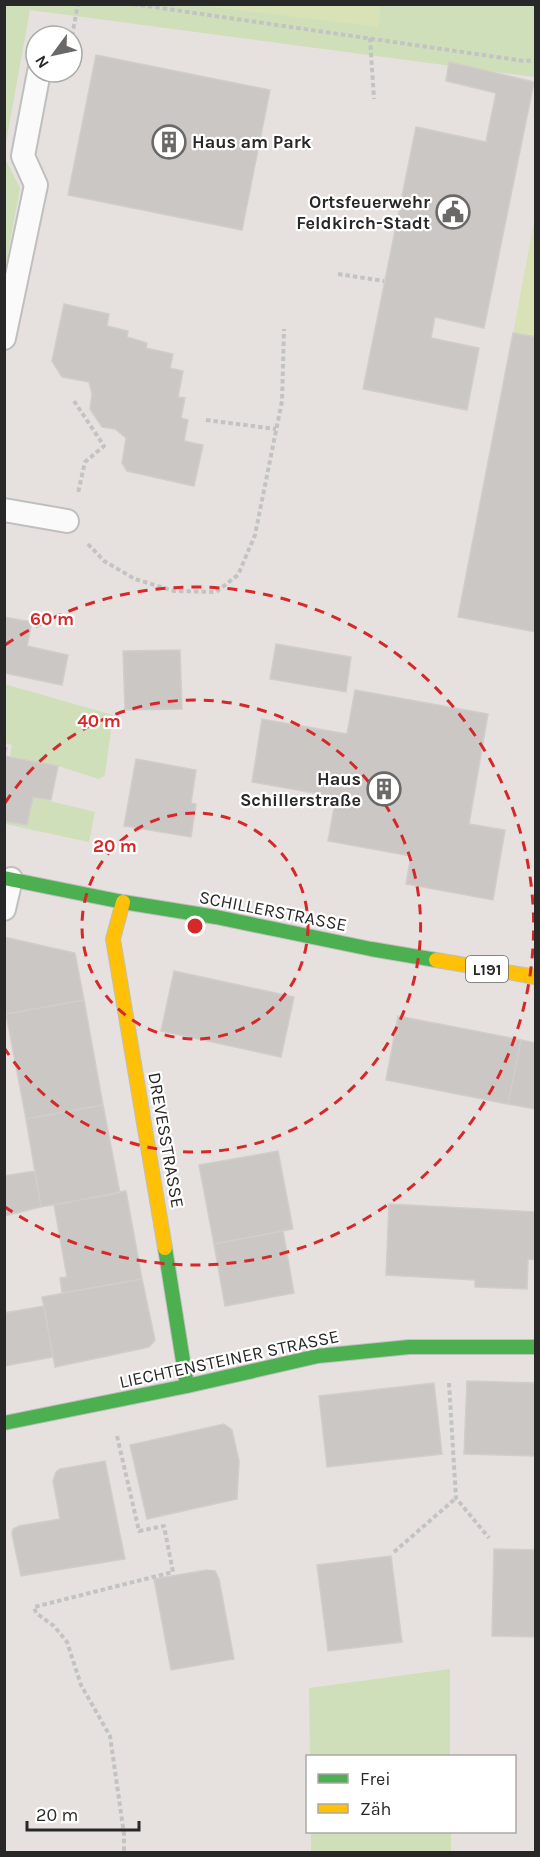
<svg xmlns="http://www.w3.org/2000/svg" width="540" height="1857" font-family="Karla,sans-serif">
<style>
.green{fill:#cedfb9}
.pitch{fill:#d9e2b6}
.building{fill:#cbc7c5;stroke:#d1cdca;stroke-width:1.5}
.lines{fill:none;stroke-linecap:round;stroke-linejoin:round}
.lane-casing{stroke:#c0bfbf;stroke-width:26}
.fast-casing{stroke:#c0bfbf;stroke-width:16}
.slow-casing{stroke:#c0bfbf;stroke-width:16}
.path{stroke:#c4c3c3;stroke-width:4;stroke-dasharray:4.5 3;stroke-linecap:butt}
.lane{stroke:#fbfafa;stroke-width:22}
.fast{stroke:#4caf50;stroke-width:14}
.slow{stroke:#ffc107;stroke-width:14}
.ring{fill:none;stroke:#d62828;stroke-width:3;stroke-dasharray:10 8}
.labels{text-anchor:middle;stroke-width:4.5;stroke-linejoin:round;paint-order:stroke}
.shield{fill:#fff;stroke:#686868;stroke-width:1.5}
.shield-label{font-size:16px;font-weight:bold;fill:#282828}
.poi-label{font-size:18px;font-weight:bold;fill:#282828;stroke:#fff;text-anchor:end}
.street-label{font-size:18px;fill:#282828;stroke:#fff}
.centre{fill:#d62828;stroke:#fff;stroke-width:3}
.ring-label{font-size:18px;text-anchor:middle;font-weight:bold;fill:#d62828;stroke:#fff;stroke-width:4.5;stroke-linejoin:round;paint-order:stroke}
</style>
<rect width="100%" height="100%" fill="#e6e1de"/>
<path class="green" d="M5,5H535V77L30,10L5,148Z
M5,159L20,188L5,270Z
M4,684L113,715L105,774L103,777L99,779L58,766L10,756L12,745L5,743Z
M33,797L95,812L89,842L5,824V821L27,825Z
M450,1669V1756H310L309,1688Z
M311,1832H451V1852H311Z"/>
<path class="pitch" d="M197,5H381L378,27Z
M535,217V337L513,333Z"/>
<path class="building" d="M96,55L270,90L242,230L68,195Z
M449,62L534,82L484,328L435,317L431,338L479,348L467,410L363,389L416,127L486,142L496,93L446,81Z
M64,304L109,314L107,326L128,331L127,337L147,343L146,348L173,354L170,368L183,371L178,397L185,398L181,418L188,420L184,441L203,445L194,486L127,471L122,463L126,438L115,429L102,427L90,409L92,394L89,382L62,377L52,361Z
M513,333L536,337V632L458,617Z
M4,617L32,622L27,646L68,655L62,685L4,673Z
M276,644L351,657L346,692L270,679Z
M180,650L182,709L125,710L123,651Z
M355,690L488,714L469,824L505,830L493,900L406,884L411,856L328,841L336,797L252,782L262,719L347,734Z
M4,747L7,748L5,756L58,766L51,800L33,797L27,825L4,821Z
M136,759L196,770L191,803L196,804L191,837L124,826Z
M4,937L75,953L84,1000L6,1014L4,1006Z
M174,971L294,997L281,1057L161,1031Z
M84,1000L103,1105L26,1119L6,1014Z
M398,1016L521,1040L508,1104L386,1080Z
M521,1040L536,1043V1109L508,1104Z
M103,1105L120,1193L41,1207L26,1119Z
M278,1151L293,1229L214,1244L199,1165Z
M35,1171L41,1207L4,1216V1176Z
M126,1191L142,1279L62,1293L60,1278L67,1277L54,1205Z
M389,1204L536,1212V1260L528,1259L527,1289L475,1287V1280L386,1275Z
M283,1231L294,1293L225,1306L214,1244Z
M142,1279L155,1340L149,1347L55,1367L42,1297Z
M44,1306L53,1357L4,1366V1313Z
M467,1381L536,1383V1456L464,1454Z
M434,1383L442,1454L327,1467L319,1396Z
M224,1424L232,1430L239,1461L237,1499L147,1519L130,1445Z
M105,1461L125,1559L21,1576L12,1534L13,1529L19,1526L60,1519L53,1481L56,1472L60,1469Z
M494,1549L536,1550V1637L492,1636Z
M391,1556L402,1642L328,1651L317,1565Z
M207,1570L215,1571L219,1579L234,1659L171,1670L154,1579Z"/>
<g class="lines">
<g class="lane-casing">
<path id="lane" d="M4,338L36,185L23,156L39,72
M4,510L67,521
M4,909L11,879"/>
</g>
<g class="fast-casing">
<path id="fast" d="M4,878L123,902L216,917L371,949L436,960
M165,1248L187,1386
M4,1423L187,1386L318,1356L409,1347H536"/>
</g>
<g class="slow-casing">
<path id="slow" d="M123,902L113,939L165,1248
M436,960L536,977"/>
</g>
<path class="path" d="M133,4L524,61L536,60
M72,36L78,4
M370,38L374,99
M338,274L384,281
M74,401L104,446L85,462L78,493
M206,420L276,429
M88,544L104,561L135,579L174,591L216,592L238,575L255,535L282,401L284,329
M449,1383L456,1498L489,1538
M117,1436L139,1531L164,1526L173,1572L34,1607L36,1613L54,1626L67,1642L81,1685L110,1736L124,1834V1852
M394,1552L456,1498"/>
<use href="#lane" class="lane"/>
<use href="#fast" class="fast"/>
<use href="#slow" class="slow"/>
</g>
<g class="ring">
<circle cx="195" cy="926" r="113"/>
<path d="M5 803A226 226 0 1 1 5 1049"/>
<path d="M5 645A339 339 0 1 1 5 1207"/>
</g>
<defs>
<g id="building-ring" transform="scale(1.725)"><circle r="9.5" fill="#fff" stroke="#6a6968" stroke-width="1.5"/><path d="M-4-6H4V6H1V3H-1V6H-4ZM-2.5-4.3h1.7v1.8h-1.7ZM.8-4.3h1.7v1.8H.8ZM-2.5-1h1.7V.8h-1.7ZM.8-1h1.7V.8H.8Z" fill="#6a6968"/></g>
<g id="civic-ring" transform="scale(1.725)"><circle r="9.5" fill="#fff" stroke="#6a6968" stroke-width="1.5"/><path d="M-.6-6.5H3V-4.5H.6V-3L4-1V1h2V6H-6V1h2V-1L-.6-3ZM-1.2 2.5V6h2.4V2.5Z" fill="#6a6968"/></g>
</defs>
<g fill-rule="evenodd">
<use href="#building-ring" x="169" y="142"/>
<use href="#civic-ring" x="453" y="212"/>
<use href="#building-ring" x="384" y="789"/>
</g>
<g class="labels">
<rect class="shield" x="466" y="956" width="42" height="26" rx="4.5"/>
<g class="shield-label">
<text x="487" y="975">L191</text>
</g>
<g class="poi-label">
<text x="192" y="148" text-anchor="start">Haus am Park</text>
<text x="430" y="208">Ortsfeuerwehr<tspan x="430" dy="21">Feldkirch-Stadt</tspan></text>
<text x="361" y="785">Haus<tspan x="361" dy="21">Schillerstraße</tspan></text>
</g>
<g class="street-label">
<text transform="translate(273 911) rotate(11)" y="6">SCHILLERSTRASSE</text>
<text transform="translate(166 1140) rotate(80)" y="6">DREVESSTRASSE</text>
<text transform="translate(229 1359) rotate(-12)" y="6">LIECHTENSTEINER STRASSE</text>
</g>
</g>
<circle cx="195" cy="926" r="9" class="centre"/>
<g class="ring-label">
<text x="52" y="625">60 m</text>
<text x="99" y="727">40 m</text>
<text x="115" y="852">20 m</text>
</g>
<rect width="540" height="1857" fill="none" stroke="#282828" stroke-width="12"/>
<rect x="306" y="1755" width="210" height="78" fill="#ffffff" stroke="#a9a9a9" stroke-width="1.5"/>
<rect x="318" y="1774" width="30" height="9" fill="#4caf50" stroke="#a9a9a9" stroke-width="1.5"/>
<text x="360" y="1785" font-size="18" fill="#282828">Frei</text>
<rect x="318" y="1804" width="30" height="9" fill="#ffc107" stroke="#a9a9a9" stroke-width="1.5"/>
<text x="360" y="1815" font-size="18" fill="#282828">Zäh</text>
<g transform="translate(54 54) rotate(237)"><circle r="28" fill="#ffffff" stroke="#a9a9a9" stroke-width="1.5"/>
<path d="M0-4.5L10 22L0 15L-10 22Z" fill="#6a6968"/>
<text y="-9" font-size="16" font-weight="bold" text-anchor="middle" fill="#282828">N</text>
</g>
<path d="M27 1821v9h112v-9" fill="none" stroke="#282828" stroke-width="3"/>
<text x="36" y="1821" font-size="18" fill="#282828" stroke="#ffffff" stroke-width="4.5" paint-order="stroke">20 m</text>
</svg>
